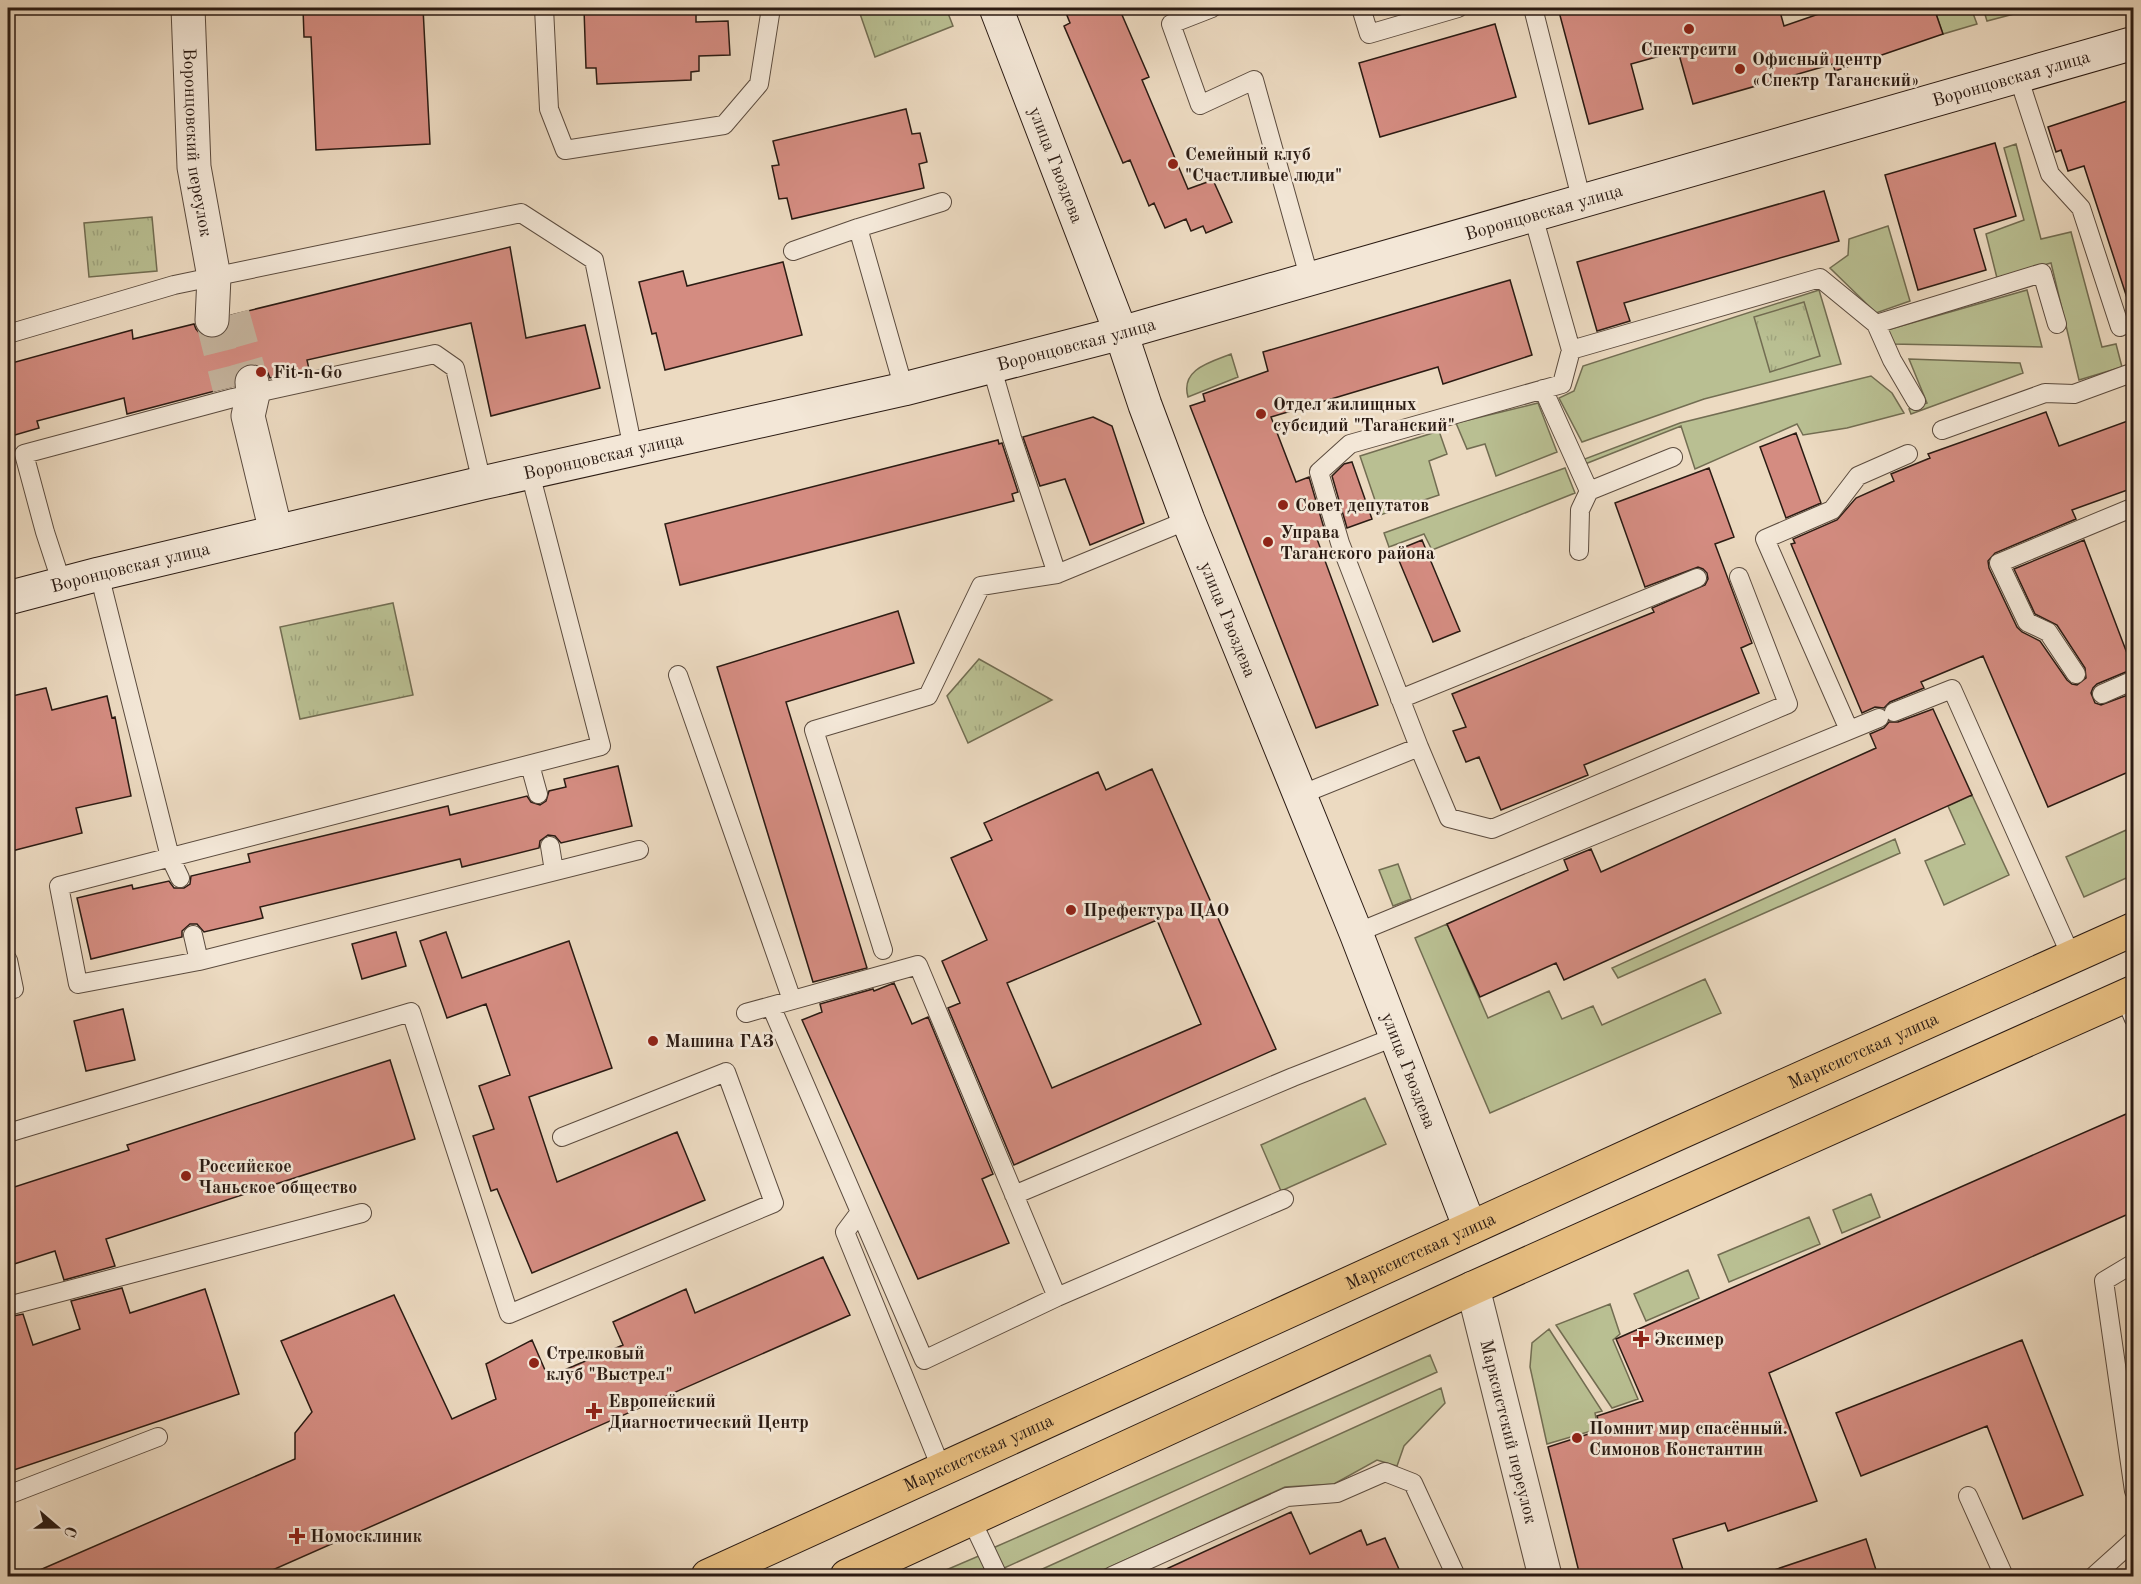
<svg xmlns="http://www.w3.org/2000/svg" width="2141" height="1584" font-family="'Old Standard TT',serif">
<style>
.grass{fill:#b9bf92;stroke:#726d52;stroke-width:1.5}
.park{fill:url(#park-tufts);stroke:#726d52;stroke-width:1.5}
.building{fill:#d48c81;stroke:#2b1b13;stroke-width:1.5;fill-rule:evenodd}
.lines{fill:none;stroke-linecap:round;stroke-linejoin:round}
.street-tunnel{stroke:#c5b49e;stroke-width:33;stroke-dasharray:33 16;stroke-linecap:butt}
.lane-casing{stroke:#5b4b3e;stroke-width:20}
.street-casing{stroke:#5b4b3e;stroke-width:35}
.secondary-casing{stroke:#2b1b13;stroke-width:35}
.primary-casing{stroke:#2b1b13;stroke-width:35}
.lane{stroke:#f3e7d7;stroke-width:18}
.street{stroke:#f3e7d7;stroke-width:33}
.secondary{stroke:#f3e7d7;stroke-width:33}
.primary{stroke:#e6bd80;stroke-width:33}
.poi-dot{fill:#8f2418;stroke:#f3e7d7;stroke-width:2}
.labels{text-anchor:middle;stroke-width:5;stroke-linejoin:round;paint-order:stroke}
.poi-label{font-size:18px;font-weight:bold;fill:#2b1b13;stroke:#f3e7d7;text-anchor:start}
.street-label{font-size:18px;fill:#2b1b13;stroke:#f3e7d7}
</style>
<defs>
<pattern id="park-tufts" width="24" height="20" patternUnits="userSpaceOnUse" patternTransform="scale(1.5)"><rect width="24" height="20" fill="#b9bf92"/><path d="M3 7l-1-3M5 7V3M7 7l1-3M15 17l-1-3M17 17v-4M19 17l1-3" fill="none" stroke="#9fa47d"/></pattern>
</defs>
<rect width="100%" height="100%" fill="#ecdac1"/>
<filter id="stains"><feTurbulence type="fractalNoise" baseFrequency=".00333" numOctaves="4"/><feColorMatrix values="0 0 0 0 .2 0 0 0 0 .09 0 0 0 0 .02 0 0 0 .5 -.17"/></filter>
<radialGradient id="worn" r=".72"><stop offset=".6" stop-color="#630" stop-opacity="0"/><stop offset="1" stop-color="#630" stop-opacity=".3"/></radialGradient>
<path class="grass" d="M1952,8H1971L1977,24L1943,34L1936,14Z
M1983,8H2037L1987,21Z
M2016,144L2041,239L2071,232L2102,347L2116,344L2122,367L2079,380L2051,263L1997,278L1986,234L2024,220L2004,148Z
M1888,226L1910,301L1876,313L1830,268L1848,255L1849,239Z
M1819,290L1841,364L1704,399L1582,442L1559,398L1574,391L1583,366Z
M2027,290L2042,347L1891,344L1887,330Z
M1231,354L1238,377L1188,397C1180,369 1211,362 1231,354Z
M1909,359L2020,363L2023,373L1911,414L1909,409L1927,403Z
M1871,376L1892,393L1904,413L1847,428L1803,435L1797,424L1695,469L1681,426L1585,464L1582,460L1680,423Z
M1538,403L1557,452L1496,476L1485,444L1467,449L1456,423Z
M1439,431L1447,454L1429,461L1439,495L1380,515L1360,456Z
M1565,468L1575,493L1432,550L1424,534L1389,547L1384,533Z
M1972,795L2009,875L1944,905L1925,861L1965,844L1948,806Z
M2133,827V875L2084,897L2066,857Z
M1895,839L1900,853L1618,978L1612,968Z
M1398,864L1411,899L1393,906L1379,870Z
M1447,924L1488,1018L1549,991L1562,1019L1593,1006L1602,1025L1705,979L1721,1013L1490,1113L1415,938Z
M1365,1098L1386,1144L1281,1191L1261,1145Z
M1871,1194L1880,1217L1842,1233L1833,1210Z
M1809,1217L1820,1244L1729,1282L1718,1255Z
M1688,1270L1699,1298L1646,1321L1634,1294Z
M1610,1304L1620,1334L1613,1340L1638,1399L1612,1408L1556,1325Z
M1549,1329L1602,1411L1595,1413L1598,1429L1547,1444L1530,1367L1532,1343Z
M1430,1355L1437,1372L1002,1569L993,1548Z
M1441,1388L1445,1403L1404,1446L1397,1466L1377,1460L1334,1484L1285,1487L1090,1576H1027Z
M981,1555L988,1576H932Z"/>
<path class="park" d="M858,8H946L953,26L875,57Z
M152,217L157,271L89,277L84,223Z
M1804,302L1820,356L1770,372L1754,317Z
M393,603L413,695L300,719L280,627Z
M979,659L1052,700L968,743L947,696Z"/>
<path class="building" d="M303,8H423L430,144L316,150L311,37H304Z
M591,8H696V22L728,21L730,55L699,56V71L691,72V80L597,84L596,68H586L584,9Z
M1064,8H1119L1149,77L1142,80L1188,189L1213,180L1232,222L1206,233L1203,226L1191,231L1186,219L1165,228L1154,203L1149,206L1130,160L1123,163L1064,26L1070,23Z
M1558,8H1779L1784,26L1836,8H1934L1943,34L1835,71L1833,64L1693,104L1678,51L1631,64L1643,109L1589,124Z
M1495,24L1516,97L1380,137L1359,63Z
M2127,101L2133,120V300L2128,301L2084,166L2068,171L2061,150L2056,152L2048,127Z
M906,109L912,134L920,133L927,162L919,164L924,188L792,219L787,198L779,199L772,166L779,165L773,141Z
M1995,143L2016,216L1974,229L1986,270L1918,290L1885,175Z
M1824,191L1839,241L1624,303L1630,321L1597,331L1577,262Z
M510,247L526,338L585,325L600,388L491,416L471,323L307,360L309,369L270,378L267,371L260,365L250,363L241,367L235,374L234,386L127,414L124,398L37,421L39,428L8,437V364L132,330L133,339L194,324L196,329L202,336L212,339L220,337L228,330L231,315Z
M783,262L802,335L665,370L656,333L652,334L639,282L683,271L687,286Z
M1510,280L1532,355L1443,384L1438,367L1271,417L1296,482L1309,477L1326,535L1317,539L1378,705L1316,728L1190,406L1205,401L1203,394L1268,371L1263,352Z
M2046,412L2059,446L2133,419V488L2072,510L2076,519L1995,553L1988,561L1989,568L2017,627L2022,632L2040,641L2067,680L2072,684L2077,685L2086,678L2085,668L2057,625L2035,614L2014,569L2084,540L2133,669L2097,684L2093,688L2091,693L2095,703L2101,705L2133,693V770L2048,807L1983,656L1921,682L1924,688L1890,702L1884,708L1875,707L1862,713L1791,544L1795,543L1793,539L1837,520L1856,498L1894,481L1891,474L1930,458L1928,454Z
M1093,417L1112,426L1144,523L1090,545L1065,479L1040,486L1023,437Z
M1796,433L1821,503L1786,518L1760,447Z
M998,440L999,444L1002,443L1018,492L1012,494L1014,501L680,585L665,524Z
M1352,462L1372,519L1347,528L1332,476L1344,464Z
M1709,468L1734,537L1715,544L1752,643L1741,648L1759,693L1584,765L1588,775L1501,810L1479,757L1466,762L1453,731L1466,727L1452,694L1654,612L1652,608L1705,585L1708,579L1707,573L1703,569L1698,567L1645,587L1615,503Z
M1422,540L1460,631L1433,642L1395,551Z
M898,611L914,663L786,702L867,968L813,982L717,667Z
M46,688L52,710L107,696L112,718L115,717L131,796L76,808L82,833L8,852V697Z
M1933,709L1972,795L1564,980L1556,963L1480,997L1447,924L1568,870L1564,860L1591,849L1601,872L1876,748L1870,734L1884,728L1889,722H1898Z
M618,766L632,826L561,843L555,836L548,835L540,841L539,848L462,867L460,859L260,907L263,918L204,932L197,924H190L182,931V937L91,959L77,898L132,885L133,889L169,881L174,888H184L190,884L191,876L250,862L248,854L448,806L450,815L527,796L531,802L540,805L546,801L549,791L566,787L564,779Z
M1152,769L1276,1049L1014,1165L948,1008L960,1003L942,961L987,940L951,858L992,840L984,823L1098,772L1106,790ZM1157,920L1201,1024L1052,1088L1007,983Z
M396,932L406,966L362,979L352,944Z
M446,932L462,978L569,941L612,1068L529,1097L557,1182L677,1132L705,1200L532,1273L497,1189L491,1191L473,1136L494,1129L479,1086L510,1075L486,1004L447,1018L420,941Z
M894,983L912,1024L928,1017L993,1174L982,1179L1009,1243L918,1279L802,1020L822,1012L820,1004L873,989L874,991Z
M123,1009L135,1060L86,1071L74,1021Z
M390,1060L415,1139L106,1239L115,1266L64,1280L55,1251L8,1266V1189L129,1150L127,1145Z
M2133,1111V1212L1769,1373L1817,1501L1728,1531L1725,1523L1673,1539L1685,1576H1580L1548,1447L1601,1430L1597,1416L1643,1401L1616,1339Z
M823,1257L850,1315L259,1576H26L295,1459V1433L312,1412L281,1341L394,1295L452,1419L496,1399L486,1364L532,1340L548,1377L623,1345L613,1322L686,1289L695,1313Z
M122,1288L130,1313L205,1289L239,1394L8,1472V1317L23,1314L33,1345L80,1329L71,1301Z
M2022,1340L2083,1495L2023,1519L1987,1426L1861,1476L1836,1413Z
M1291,1512L1310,1554L1361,1530L1367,1545L1385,1538L1402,1576H1151Z
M1866,1539L1878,1576H1769L1768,1572Z"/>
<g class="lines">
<path class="street-tunnel" d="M233,314L252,382
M212,320L229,388"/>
<g class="lane-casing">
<path id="lane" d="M544,8L549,109L565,150L724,125L759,84L771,8
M1212,8L1171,24L1200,105L1254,80L1310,280
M1361,8L1369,34L1458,8
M1533,8L1582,202
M2018,76L2050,174L2081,208L2120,327
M1533,216L1571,350L1820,278L1876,324L2042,273L2057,324
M858,228L904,389
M793,251L858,228L942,202
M1876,324L1892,360L1916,401
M8,334L174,285L521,213L594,260L633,449
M1543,389L1589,491L1580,510L1579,551
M1942,430L2045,393L2074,394L2134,372
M530,473L601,746L59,886L78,984L199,961L639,850
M1589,491L1673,457
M99,574L170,857L180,878
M1057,574L1188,520
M62,584L45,532L24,454L233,398L435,354L455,368L482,483
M2076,674L2048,632L2027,622L1999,563L2134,507
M678,675L792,1000
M2102,694L2134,680
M1400,699L1697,578
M1894,712L1952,689L2072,958
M1849,730L1765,539L1832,510L1858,476L1908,454
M1419,747L1340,543L1319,472L1350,444L1562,384L1571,350
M530,765L538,794
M1300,795L1419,747L1449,818L1492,829L1788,704L1739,577
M550,846L554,871
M1356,933L1879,718
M193,935L199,961
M883,950L814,730L928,696L981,586L1057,574L1012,438L991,365
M8,960L14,989
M2124,996L2134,1019
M771,1006L924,1360L1057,1297L1284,1199
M746,1013L918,965L1057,1297
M8,1133L411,1012L509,1314L774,1203L726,1072L562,1137
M1014,1195L1293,1077L1397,1036
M860,1212L845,1232L942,1470
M2134,1263L2104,1281L2134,1491
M8,1306L362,1213
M8,1495L158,1437
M1968,1496L2004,1576
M971,1519L998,1576
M1112,1576L1287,1497L1337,1493L1385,1472L1413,1483L1456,1576
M2094,1576L2134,1540"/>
</g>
<g class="street-casing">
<g id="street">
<path id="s1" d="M188,8L194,167L214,277L212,320"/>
<path d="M252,382L253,394L248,416L276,532"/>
<path id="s2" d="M1473,1288L1545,1576"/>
</g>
</g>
<g class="secondary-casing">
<g id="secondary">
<path id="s3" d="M996,8L1121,333L1145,405L1188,520L1356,933L1470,1228"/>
<path id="s4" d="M8,598L99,574L482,483L904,389L1121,333L2134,43"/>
</g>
</g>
<g class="primary-casing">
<g id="primary">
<path id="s5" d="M708,1576L1670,1137L2134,929"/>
<path d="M847,1576L1473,1288L2134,992"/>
</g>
</g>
<use href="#lane" class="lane"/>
<use href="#street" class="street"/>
<use href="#secondary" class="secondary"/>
<use href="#primary" class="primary"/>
</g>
<g class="poi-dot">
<circle cx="1689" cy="29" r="6"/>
<circle cx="1740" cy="69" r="6"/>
<circle cx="1173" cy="164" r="6"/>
<circle cx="261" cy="372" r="6"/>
<circle cx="1261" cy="414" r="6"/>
<circle cx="1283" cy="505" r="6"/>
<circle cx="1268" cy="542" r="6"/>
<circle cx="1071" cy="910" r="6"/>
<circle cx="653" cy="1041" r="6"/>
<circle cx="186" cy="1176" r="6"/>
<path d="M1638 1330h6v6h6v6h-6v6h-6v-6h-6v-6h6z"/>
<circle cx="534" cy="1363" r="6"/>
<path d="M591 1402h6v6h6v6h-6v6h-6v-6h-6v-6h6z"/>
<circle cx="1577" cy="1438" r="6"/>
<path d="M294 1527h6v6h6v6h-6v6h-6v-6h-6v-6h6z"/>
</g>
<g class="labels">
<g class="poi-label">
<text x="1689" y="55" text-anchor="middle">Спектрсити</text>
<text x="1752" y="65">Офисный центр<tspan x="1752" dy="21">«Спектр Таганский»</tspan></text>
<text x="1185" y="160">Семейный клуб<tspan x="1185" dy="21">"Счастливые люди"</tspan></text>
<text x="273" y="378">Fit-n-Go</text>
<text x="1273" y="410">Отдел жилищных<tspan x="1273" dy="21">субсидий "Таганский"</tspan></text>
<text x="1295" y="511">Совет депутатов</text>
<text x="1280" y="538">Управа<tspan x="1280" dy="21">Таганского района</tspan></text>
<text x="1083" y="916">Префектура ЦАО</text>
<text x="665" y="1047">Машина ГАЗ</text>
<text x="198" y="1172">Российское<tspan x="198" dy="21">Чаньское общество</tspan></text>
<text x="1654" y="1345">Эксимер</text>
<text x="546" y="1359">Стрелковый<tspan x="546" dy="21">клуб "Выстрел"</tspan></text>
<text x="608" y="1407">Европейский<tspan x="608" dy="21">Диагностический Центр</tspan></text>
<text x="1589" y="1434">Помнит мир спасённый.<tspan x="1589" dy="21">Симонов Константин</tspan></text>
<text x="310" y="1542">Номосклиник</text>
</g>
<g class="street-label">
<text dy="6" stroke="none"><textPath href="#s4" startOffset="2070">Воронцовская улица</textPath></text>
<text dy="6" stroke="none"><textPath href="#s1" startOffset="135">Воронцовский переулок</textPath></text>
<text dy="6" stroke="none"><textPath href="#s3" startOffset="168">улица Гвоздева</textPath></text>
<text dy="6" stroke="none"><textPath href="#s4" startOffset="1584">Воронцовская улица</textPath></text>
<text dy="6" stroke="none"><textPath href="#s4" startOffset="1098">Воронцовская улица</textPath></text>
<text dy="6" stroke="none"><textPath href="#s4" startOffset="612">Воронцовская улица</textPath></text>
<text dy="6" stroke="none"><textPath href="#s4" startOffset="126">Воронцовская улица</textPath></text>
<text dy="6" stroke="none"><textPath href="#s3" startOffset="654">улица Гвоздева</textPath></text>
<text dy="6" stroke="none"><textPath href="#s5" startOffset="1269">Марксистская улица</textPath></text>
<text dy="6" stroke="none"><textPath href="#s3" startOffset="1140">улица Гвоздева</textPath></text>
<text dy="6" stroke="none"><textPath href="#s5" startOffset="783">Марксистская улица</textPath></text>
<text dy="6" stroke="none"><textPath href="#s2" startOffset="148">Марксистский переулок</textPath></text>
<text dy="6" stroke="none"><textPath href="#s5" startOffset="297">Марксистская улица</textPath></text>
</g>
</g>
<rect width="2141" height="1584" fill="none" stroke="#ecdac1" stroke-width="30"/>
<rect x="9" y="9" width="2123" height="1566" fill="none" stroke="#2b1b13" stroke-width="3"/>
<rect x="15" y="15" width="2111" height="1554" fill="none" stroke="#2b1b13" stroke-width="1.5"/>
<g transform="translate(57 1527) rotate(110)" stroke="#f3e7d7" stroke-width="4.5" paint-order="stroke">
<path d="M0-4.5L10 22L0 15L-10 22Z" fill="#2b1b13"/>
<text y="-9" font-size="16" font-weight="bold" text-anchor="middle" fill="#2b1b13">С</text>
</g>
<rect width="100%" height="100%" filter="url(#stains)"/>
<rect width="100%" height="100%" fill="url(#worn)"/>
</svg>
